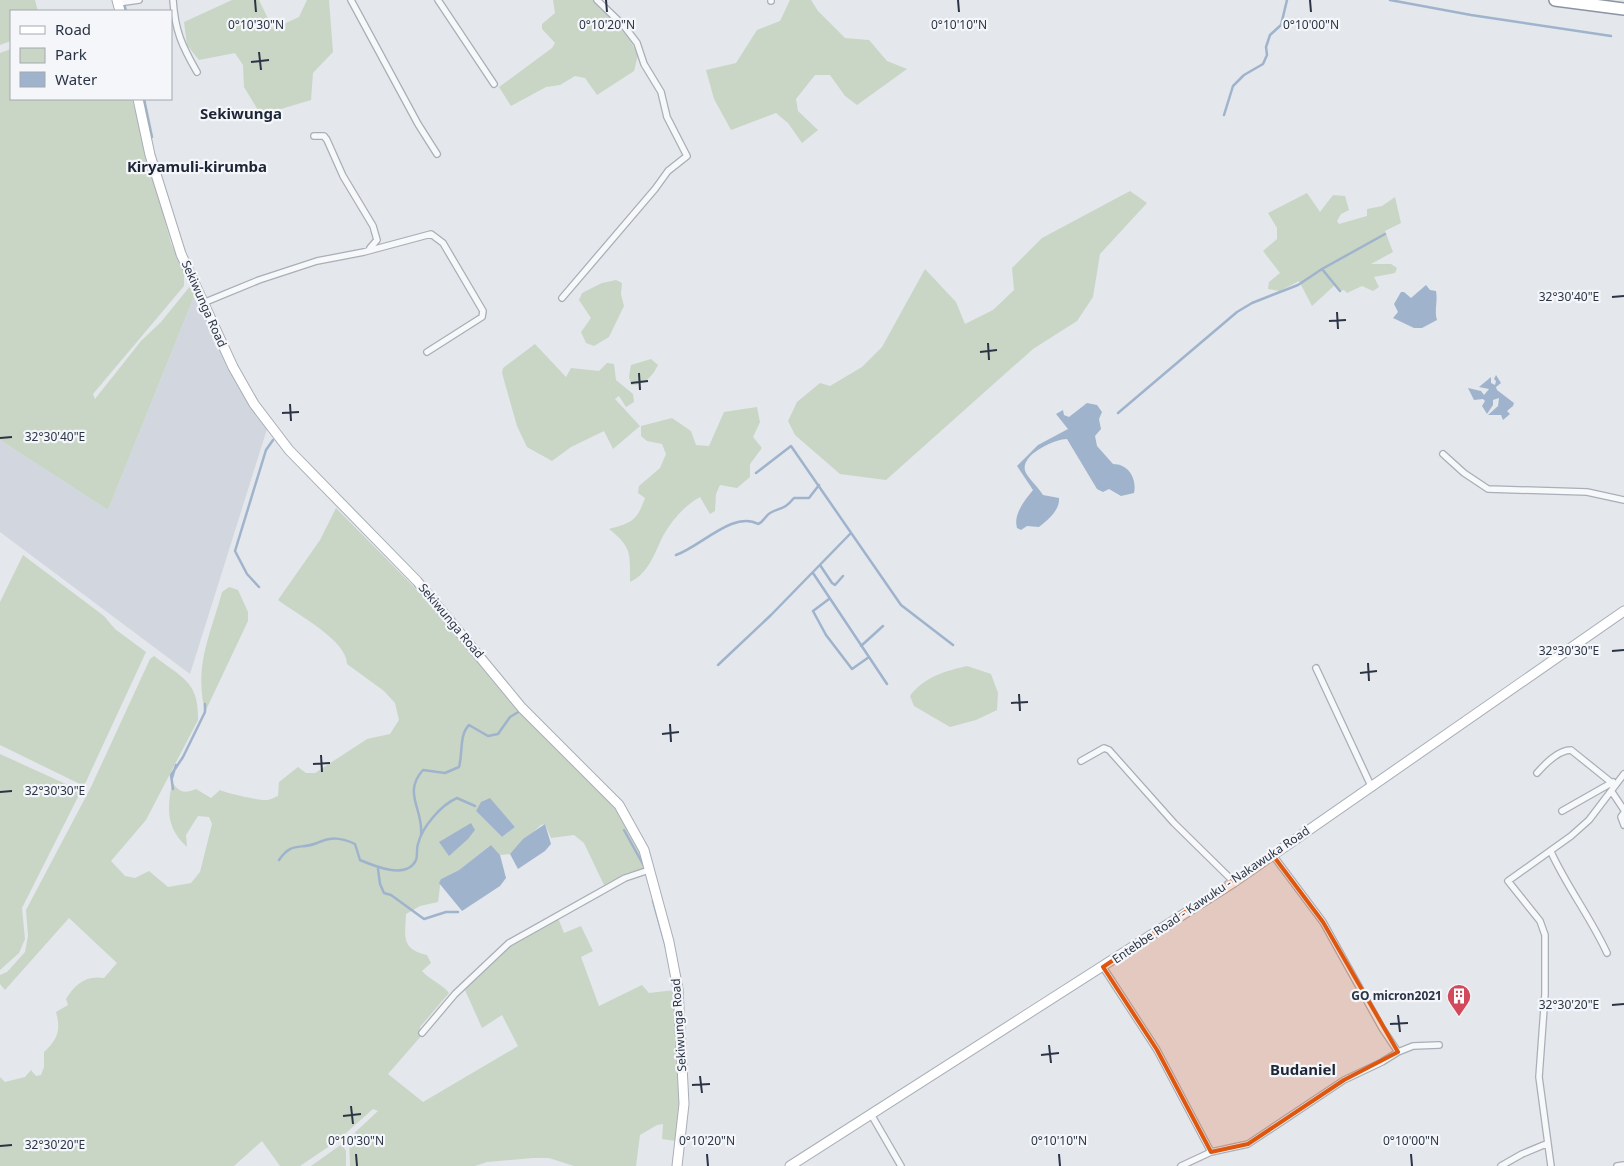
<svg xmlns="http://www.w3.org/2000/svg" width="1624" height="1166" font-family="'Noto Sans',sans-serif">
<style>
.built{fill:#d2d6de}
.green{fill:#c9d6c5;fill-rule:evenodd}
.water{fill:#9fb4cc}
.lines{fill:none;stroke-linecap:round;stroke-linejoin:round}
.stream{stroke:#9fb4cc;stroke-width:2.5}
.street-casing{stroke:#a9aeb7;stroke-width:8}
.secondary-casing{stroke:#a9aeb7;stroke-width:11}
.highway-casing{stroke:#8b94a3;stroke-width:14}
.street{stroke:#f7f8fa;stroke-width:5.5}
.secondary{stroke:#fff;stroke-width:9}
.highway{stroke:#fff;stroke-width:11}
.marked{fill:#df570f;fill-opacity:0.2;stroke:#df570f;stroke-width:4;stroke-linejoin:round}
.ticks{fill:none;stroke:#2b3445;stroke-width:2}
.labels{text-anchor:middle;stroke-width:4.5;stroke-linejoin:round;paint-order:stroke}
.street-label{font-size:12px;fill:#2b3445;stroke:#f4f6f9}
.poi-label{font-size:12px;font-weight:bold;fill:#2b3445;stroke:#f4f6f9;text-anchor:end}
.quarter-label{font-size:15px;font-weight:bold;fill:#1d2536;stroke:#f4f6f9}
.ticks-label{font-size:12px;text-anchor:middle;fill:#2b3445;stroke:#f4f6f9;stroke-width:4.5;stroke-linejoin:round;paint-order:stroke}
</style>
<rect width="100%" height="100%" fill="#e4e7ec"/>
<path class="built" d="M195,294L216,340L267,429L190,674L0,532V440L108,510Z"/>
<path class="green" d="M0,0H35L38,11H11V41L0,45Z
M232,0H259L273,29L299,17L307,0H329L333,52L313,73L311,100L261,115L244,87L243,65L235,53L199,60L187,45L184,22Z
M553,0H593L629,38L638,55L634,71L597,95L585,78L575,76L560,85L546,87L511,106L499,87L552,48L555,43L542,29V24L555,13Z
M790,0H811L818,11L845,38L869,40L887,61L907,69L857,105L845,96L830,75H815L796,99L798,111L818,130L802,143L788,123L776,113L731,130L714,99L706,70L736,63L757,30L780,21Z
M11,49V99H132L171,243L184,272V286L93,394L95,399L141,341L161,322L191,285L195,294L108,510L0,440V53Z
M1130,191L1147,203L1100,254L1093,297L1077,321L1033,349L886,480L840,474L795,435L788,421L797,402L820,383L830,386L862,367L882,347L925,269L956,302L965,324L993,310L1014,290L1012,268L1042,238Z
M1307,193L1320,212L1333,195L1345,196L1349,210L1341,214L1337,221L1339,224L1367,216V209L1382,206L1395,197L1401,223L1385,231L1393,252L1371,264H1391L1397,268L1395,273L1374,277L1379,287L1373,291L1362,286L1347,293L1344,290L1340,291L1335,285L1312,306L1299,281L1280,291L1268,289L1269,282L1280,273L1263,251L1277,239V228L1268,213Z
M616,280L622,283L621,294L624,306L609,337L594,346L586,343L581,332L591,318L579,300L582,293L602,283Z
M535,344L566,377L571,368L599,371L607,363L614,364L616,380L633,394L634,402L626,407L619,396L615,399L640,426L613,449L604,431L571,447L552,461L527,447L517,426L502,373L503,368Z
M651,359L658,365C652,377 645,385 631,385L629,377L631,365Z
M757,407L760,422L753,437L762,448L750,464V477L737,488L720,485L716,494L715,511L710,514L700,497C684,506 672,520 663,536C654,554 649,573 630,582C630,554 632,547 609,529C631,523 637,521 645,498L638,493L639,486L660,468L666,454L662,444L647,441L641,436V426L672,418L691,431L696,445L709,446L724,412Z
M336,508L431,604L513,703L543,736L579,767L612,803L636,844L646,868L627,873L604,885L584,843L574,835L551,838L545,824L541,825L510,854L500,855L491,845L459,870L441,879L438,902L420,906L406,914C405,937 401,949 427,955L431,963L422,971C430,980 442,984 449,993L420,1027L422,1035L388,1074L423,1102L518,1046L502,1015L482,1028L465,990L506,949L558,918L564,933L581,926L593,951L581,957L599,1006L642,985L649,993L675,990L681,1106L676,1141L662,1139L663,1124L657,1125L640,1135L636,1166H574L549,1158H533L487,1162L475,1166H350L349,1138L378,1111L373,1109L337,1141L300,1166H280L262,1141L234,1166H0V1077L5,1082L25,1077L31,1070L36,1076L41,1075L44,1067V1052C58,1039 61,1030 56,1012L68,1005L66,999C75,984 86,975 104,978L117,963L69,918L5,990L0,984V975L7,972L25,952L28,936L26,910L91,787L150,659L154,656C182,678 199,681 198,720L146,820L111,861L125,876L135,878L149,871L168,887L191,883L200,872L212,824L209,817L198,816L186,835L187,847C166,828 167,809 172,783C180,792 184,794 196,789L211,798L220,790C226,793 260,801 267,800C270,800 275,797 278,796L279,782L298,767L306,773H315L367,739L390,734L399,720L395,703L384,691L347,664C347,640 296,614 278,600L320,540ZM490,799L515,827L502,837L476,811Z
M23,555L104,616L115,629L146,652L84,786L0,745V602Z
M229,587L238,590L248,612V621L205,712C194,664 210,637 222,592Z
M967,666L991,674L998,693L997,710L976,720L950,727L914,706L910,696C924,677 945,671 967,666Z
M0,754L81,791L22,908L25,939L19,953L0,970Z
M342,1144L346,1151V1166H311Z"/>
<path class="water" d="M1426,285L1430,290L1436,291C1438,302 1434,310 1437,320L1422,328H1414L1393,318L1398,312L1394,304L1401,292H1404L1411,298Z
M1496,375L1501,383L1496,387L1497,390L1514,403L1513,406L1507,411L1510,414L1503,420L1501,415H1488L1498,406L1499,398L1493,400V405L1487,414L1482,406L1485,401L1483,399L1474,400L1468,388L1481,391L1484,395L1489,389L1479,387L1491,377V383L1495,385L1496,381L1494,379Z
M1087,403L1097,405L1102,412L1099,419L1101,429L1095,436L1097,446L1113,464C1129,464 1137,479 1134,493L1121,496L1109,489L1103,492L1097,489L1067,439C1055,439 1017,456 1026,473C1029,479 1038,487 1043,495L1059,498C1060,510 1048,520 1039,527L1027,526L1021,530L1017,528C1013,514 1025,500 1033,490L1017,466L1038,445L1068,429L1056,414L1063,410L1064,415L1069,417Z
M490,798L515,827L502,837L476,811L481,802Z
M471,823L475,830L468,839L449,856L439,842Z
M545,824L551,844L545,851L518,869L510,854L523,839Z
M491,845L500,855L506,878L500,886L462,911L439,883L441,879L459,870Z"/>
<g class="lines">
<path class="stream" d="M1390,0L1471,15L1611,36
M125,7L126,11
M144,99L152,137
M1224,115L1233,86L1244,75L1263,64L1267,55L1266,47L1270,35L1281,25L1287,0
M1322,269L1340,291
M1118,413L1237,312L1252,303L1298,285L1322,269L1385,234
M756,473L791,446L901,605L953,645
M676,555C700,547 734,510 758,524C764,522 765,516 770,513C781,507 784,510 794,498H809L819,485
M820,565L832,583L835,585L843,576
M813,573L887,684
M259,587L247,574L235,551L266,450L273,440
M829,599L813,611L826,635L852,669L869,657
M861,646L883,626
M718,665L771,615L850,534
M172,778L176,765
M173,789L171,775L183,757L205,712V704
M624,830L644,866
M421,835C424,810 402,793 423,770L445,773L459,767C463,753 459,735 469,725L488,736L498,734L510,717L520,711
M279,860C292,841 300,850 317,843C331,837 341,837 355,844L360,860C374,866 407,880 416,860C418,855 416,849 418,844C422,827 441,805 457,798L475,806
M378,869L380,884L384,893L391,895L424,919L446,912H458
M653,901L666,947"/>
<g class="street-casing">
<path id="street" d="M173,0C175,31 182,46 197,72
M351,0L418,124L437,154
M438,0L494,84
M771,1V0
M118,3L139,0
M314,136H324L327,140L343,176L373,226L377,240L370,248
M562,298L655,189L668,171L687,156L667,117L661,92L644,64L637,43L624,26L597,0
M203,303L259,280L317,261L364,252L431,234L443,243L483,311L482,317L427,352
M1443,454L1464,473L1488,489L1587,492L1624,500
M1316,668L1372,788
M1081,761L1104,748L1109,750L1174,823L1234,882
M1537,773C1545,764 1558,750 1571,750L1612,783
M1612,792L1624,810
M1562,811L1613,782
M1624,813L1621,817L1624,825
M1551,852C1567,887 1591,918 1607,953
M1272,854L1323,922L1382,1028L1398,1052L1413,1046L1439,1045
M1103,967L1157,1050L1211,1152
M422,1033L455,994L509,943L625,878L649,870
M872,1116L901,1166
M1181,1166L1211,1152L1248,1144L1344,1080L1382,1062L1398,1052
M1501,1166L1522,1154L1546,1144
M1551,1166L1539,1077L1545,994V935L1540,921L1508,881L1571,836L1589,820L1624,774
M1617,1166L1624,1165"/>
</g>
<g class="secondary-casing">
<path id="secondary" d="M117,0L120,11
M138,99L150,155L181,254L233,367L254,404L289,450L417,581L522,708L619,805L644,850L669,942L678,989L684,1104L677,1166
M790,1166L1234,882L1624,611"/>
</g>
<g class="highway-casing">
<path id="highway" d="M1555,0L1624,9"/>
</g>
<use href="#street" class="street"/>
<use href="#secondary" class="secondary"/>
<use href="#highway" class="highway"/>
</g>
<path class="marked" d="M1272,854L1323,922L1398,1052L1344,1080L1248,1144L1211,1152L1157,1050L1103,967Z"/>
<path class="ticks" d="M255,0L256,12M606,0L607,12M958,0L959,12M1310,0L1311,12M259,52L261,70M251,62L269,60M1612,297L1624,296M1337,312L1338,329M1329,321L1346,320M988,343L989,360M980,352L997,350M639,373L640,390M631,383L648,381M290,404L291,421M282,413L299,412M0,438L12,437M1612,651L1624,650M1368,663L1369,681M1360,673L1377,671M1019,694L1020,711M1011,703L1028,702M670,724L671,742M662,734L679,732M321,755L322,772M313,764L330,763M0,792L12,791M1612,1005L1624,1004M1398,1015L1400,1032M1390,1024L1408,1023M1049,1045L1051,1063M1041,1055L1059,1053M700,1076L702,1093M692,1085L710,1084M351,1106L353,1124M343,1116L361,1114M0,1146L12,1145M356,1154L357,1166M707,1154L708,1166M1059,1154L1060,1166M1411,1154L1412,1166"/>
<defs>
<g id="building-pin" transform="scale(1.25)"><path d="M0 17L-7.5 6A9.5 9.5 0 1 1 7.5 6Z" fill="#d1495b" stroke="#f4f6f9"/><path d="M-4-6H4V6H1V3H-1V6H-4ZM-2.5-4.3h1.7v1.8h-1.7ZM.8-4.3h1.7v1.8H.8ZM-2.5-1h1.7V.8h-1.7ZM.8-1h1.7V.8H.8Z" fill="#fff"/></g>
</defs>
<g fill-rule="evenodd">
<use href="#building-pin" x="1459" y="996"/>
</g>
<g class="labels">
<g class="street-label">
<text transform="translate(204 304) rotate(66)" y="4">Sekiwunga Road</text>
<text transform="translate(451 621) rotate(50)" y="4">Sekiwunga Road</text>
<text transform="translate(1211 895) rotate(-34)" y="4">Entebbe Road - Kawuku - Nakawuka Road</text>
<text transform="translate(679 1025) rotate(-94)" y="4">Sekiwunga Road</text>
</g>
<g class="poi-label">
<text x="1442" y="1000">GO micron2021</text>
</g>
<g class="quarter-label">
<text x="241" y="119">Sekiwunga</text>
<text x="197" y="172">Kiryamuli-kirumba</text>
<text x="1303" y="1075">Budaniel</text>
</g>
</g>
<g class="ticks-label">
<text x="256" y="29">0°10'30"N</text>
<text x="607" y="29">0°10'20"N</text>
<text x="959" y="29">0°10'10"N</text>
<text x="1311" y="29">0°10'00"N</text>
<text x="1569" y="301">32°30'40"E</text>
<text x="55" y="441">32°30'40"E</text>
<text x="1569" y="655">32°30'30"E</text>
<text x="55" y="795">32°30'30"E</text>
<text x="1569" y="1009">32°30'20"E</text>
<text x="356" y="1145">0°10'30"N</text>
<text x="707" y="1145">0°10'20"N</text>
<text x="1059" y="1145">0°10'10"N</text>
<text x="1411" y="1145">0°10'00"N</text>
<text x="55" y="1149">32°30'20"E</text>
</g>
<rect x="10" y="10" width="162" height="90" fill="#f4f6f9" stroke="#a4a8b1"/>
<rect x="20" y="26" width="25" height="8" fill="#ffffff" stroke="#a4a8b1"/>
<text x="55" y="35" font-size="15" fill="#2b3445">Road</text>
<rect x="20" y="48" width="25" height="15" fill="#c9d6c5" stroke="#a4a8b1"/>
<text x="55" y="60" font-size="15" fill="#2b3445">Park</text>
<rect x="20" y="72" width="25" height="15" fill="#9fb4cc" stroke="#a4a8b1"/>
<text x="55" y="85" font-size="15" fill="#2b3445">Water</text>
</svg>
